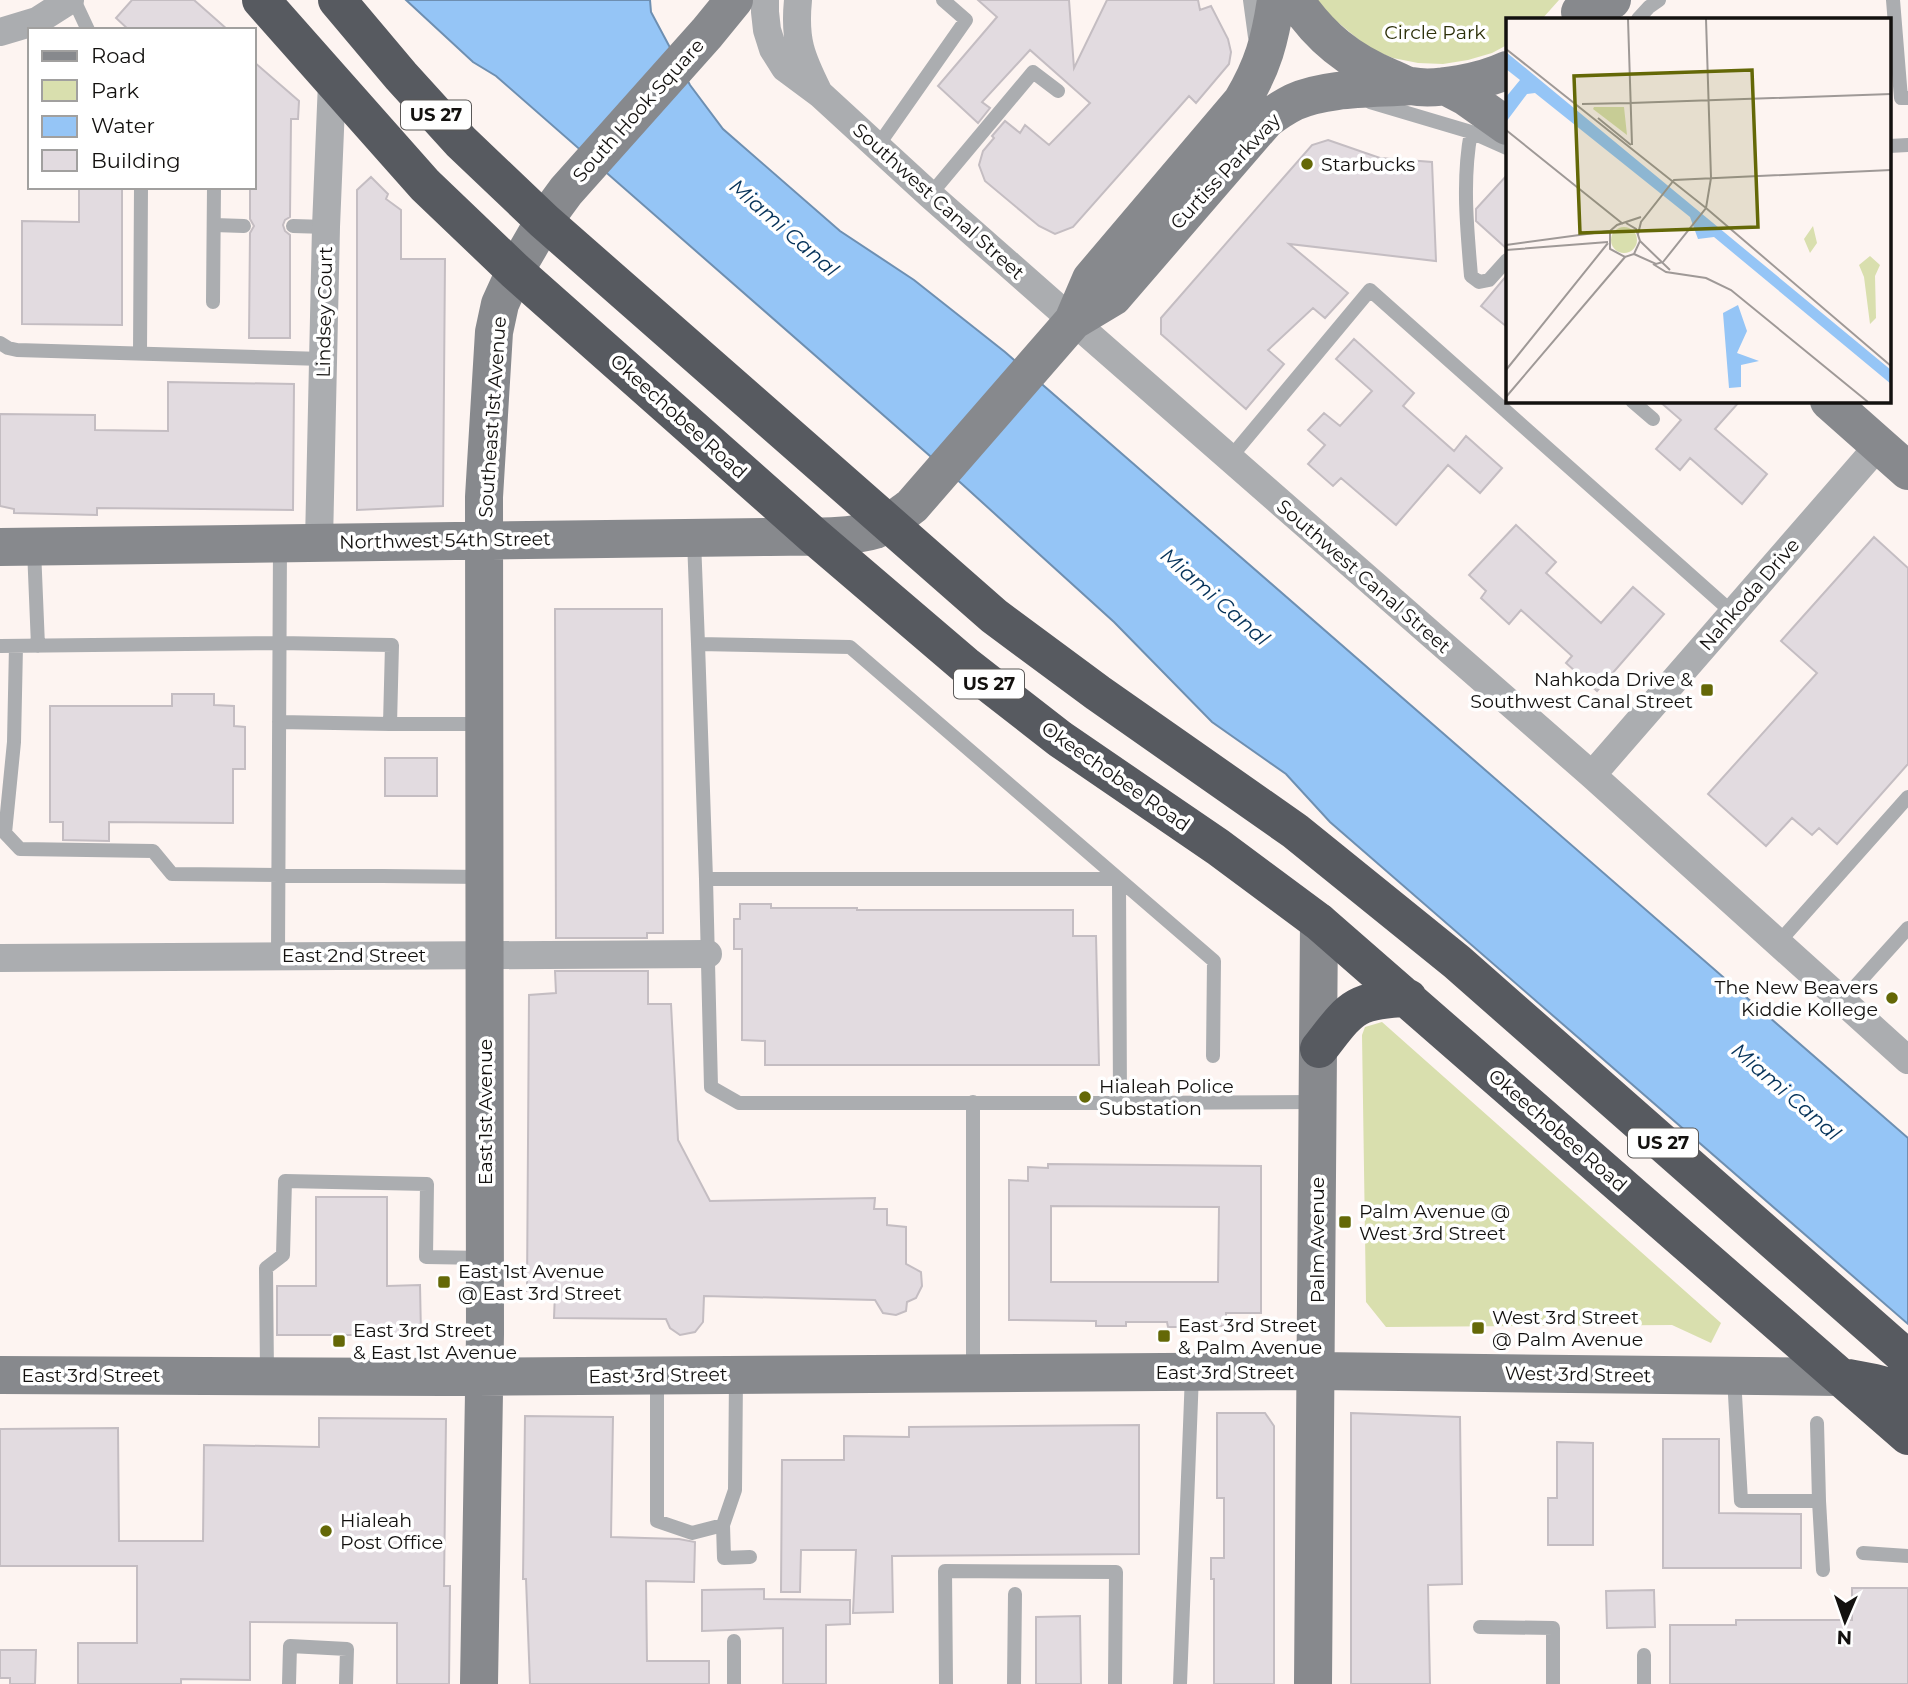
<svg xmlns="http://www.w3.org/2000/svg" width="1908" height="1684" font-family="Montserrat,sans-serif">
<style>
.green{fill:#d9dfae}
.water{fill:#95c5f6;stroke:#6e8fb1;stroke-width:2}
.building{fill:#e2dbe0;stroke:#c4bdc2;stroke-width:2;fill-rule:evenodd}
.lines{fill:none;stroke-linecap:round;stroke-linejoin:round}
.lane{stroke:#abadb0;stroke-width:14}
.street{stroke:#abadb0;stroke-width:28}
.secondary{stroke:#87898d;stroke-width:38}
.highway{stroke:#575a60;stroke-width:38}
.poi-dot{fill:#646807;stroke:#fff;stroke-width:2.5}
.labels{text-anchor:middle;stroke-width:7;stroke-linejoin:round;paint-order:stroke}
.shield{fill:#fff;stroke:#5a5857;stroke-width:2}
.shield-label{font-size:18px;font-weight:bold;fill:#13110f}
.park-label{font-size:19px;fill:#2d300a;stroke:#fff}
.street-label{font-size:19px;fill:#13110f;stroke:#fff}
.poi-label{font-size:19px;fill:#13110f;stroke:#fff;text-anchor:start}
.water-label{font-size:21px;font-style:italic;fill:#053259;stroke:#fff}
.inset-road{fill:none;stroke:#9f9997;stroke-width:2}
.view{fill:#646807;fill-opacity:0.15;stroke:#646807;stroke-width:3.5}
.inset-edge{fill:none;stroke:#13110f;stroke-width:3.5}
</style>
<rect width="100%" height="100%" fill="#fdf4f1"/>
<path class="green" d="M1311,0H1559L1542,19H1507V45L1492,53L1468,60L1443,64L1418,63L1393,58L1370,49Z
M1382,1022L1721,1323L1711,1343L1672,1325L1386,1327L1366,1302L1362,1035L1365,1027Z"/>
<path class="water" d="M406,0H650L651,12L690,85L723,129L840,231L914,280L1005,352L1908,1138V1324L1330,822L1286,774L1212,722L1114,622L962,484L496,76L473,62Z"/>
<path class="building" d="M132,0H194L228,30H129L116,18Z
M978,0H1069L1074,68L1107,0H1198L1200,10L1211,6L1228,39L1231,52L1229,64L1196,103L1189,96L1073,227L1055,234L1039,226L985,181L979,165L983,151L994,138L992,136L1005,121L1020,133L1025,125L1049,145L1090,103L1030,50L982,102L990,108L978,123L938,86L997,17Z
M254,62L299,101L298,119H291L290,217L285,220L283,225L285,231L290,235V338H249L250,233L254,226L250,219V187H254Z
M1328,140L1380,158L1432,162L1436,261L1289,244L1348,293L1325,318L1313,308L1268,350L1284,364L1246,409L1161,334V318L1312,145Z
M1507,175V249L1476,221V209Z
M371,177L388,194L386,199L401,210V259H445L443,506L357,510V190Z
M79,187H122V325L22,324V221L79,222Z
M1507,275V327L1481,306Z
M1354,339L1414,393L1403,406L1454,451L1466,436L1502,468L1480,493L1448,465L1396,525L1341,478L1333,486L1308,464L1325,445L1308,430L1324,413L1340,426L1372,391L1336,359Z
M168,382L294,384L293,510L97,508V515L14,513V509L0,506V414L95,415V430L168,431Z
M1659,401H1740L1715,429L1767,474L1742,504L1690,458L1680,470L1656,449L1681,420Z
M1516,525L1556,562L1546,573L1601,623L1633,587L1664,614L1597,691L1566,663L1572,656L1521,610L1509,624L1481,598L1486,591L1469,575Z
M1874,537L1908,568V764L1837,844L1819,828L1812,835L1792,818L1766,846L1708,794L1817,673L1781,641Z
M555,609H662L663,933H647V938H556Z
M172,694H214V705L234,706V726L245,727V769H233V823L109,822V841L63,840V822H50V706H172Z
M385,758H437V796H385Z
M740,904H771V908H857V910H1073V936H1096L1099,1065H765V1041L742,1040V949H734V919H740Z
M555,971H648V1004H671L678,1140L710,1201L875,1198L874,1209H887V1225L906,1227V1264L921,1272L922,1286L916,1298L907,1302L906,1311L896,1315L883,1313L875,1300L704,1296L703,1322L695,1332L680,1335L670,1328L666,1319L554,1318L555,1293L527,1291L529,995L556,993Z
M1048,1164L1261,1166V1313H1226V1326L1197,1325V1327H1168L1167,1322H1126V1326H1096V1321L1009,1320V1180L1028,1181V1167L1048,1168ZM1051,1206L1219,1207L1218,1282H1051Z
M316,1197H387V1286L420,1285L421,1335H277V1286H316Z
M1217,1413H1265L1274,1426V1684H1214V1579H1211V1558H1224V1498H1217Z
M1351,1413L1460,1417L1462,1584L1428,1585L1430,1684H1351Z
M525,1416L613,1417L611,1537L679,1539L695,1542L694,1582L646,1581L647,1661H709V1684H530L526,1579H523Z
M319,1418L446,1419L444,1586H450L449,1684H397V1623L250,1622V1680L181,1679V1684H78V1643H137V1566H0V1429L118,1428L119,1541H203L204,1445L319,1447Z
M1139,1425V1554L892,1556L893,1612L853,1613L856,1550H801L800,1592H781L782,1460H844V1436L909,1437V1427Z
M1663,1439H1719V1513L1801,1514V1568H1663Z
M1557,1442L1593,1443V1545H1548V1498H1557Z
M1852,1588H1908V1684H1670V1625H1736V1620H1852Z
M764,1589V1599L850,1600V1624L826,1625V1684H783V1628L702,1631V1590Z
M1654,1590L1655,1627L1607,1628L1606,1591Z
M1080,1616L1081,1684H1036V1617Z
M0,1650H36L35,1684H10V1678H0Z"/>
<g class="lines">
<path class="lane" d="M74,0L88,30
M1250,0L1255,37
M1893,0L1901,98H1908
M1638,19L1649,7L1659,0
M1370,102L1471,132L1507,148
M1471,132C1462,180 1467,228 1471,276L1479,282L1489,280L1507,260
M1889,146L1908,145
M877,147L966,20L943,0
M930,195L1033,72L1058,91
M214,225L244,226
M293,226L326,227
M213,302L214,187
M0,343L8,348L17,350L323,359
M140,354L141,187
M1632,401L1653,419
M1230,458L1370,290L1733,613
M694,540L698,644
M34,549L38,646
M0,646L279,643L392,645L390,724H485
M16,646L14,742L5,833L20,849L153,851L172,874L484,877
M279,722L390,724
M706,879L711,1087L739,1103H1120
M1778,943L1908,797
M278,956L280,544
M1842,1001L1908,928
M1213,1056L1214,961L850,647L698,644L706,879H1119L1120,1103L1316,1102
M973,1102V1370
M267,1375L266,1268L283,1255L285,1181L427,1184L426,1257L485,1258
M657,1377V1521L692,1533L723,1525L735,1490L736,1376
M1734,1377L1741,1501H1819L1817,1423
M1819,1501L1823,1570
M723,1525L724,1558L750,1557
M1863,1553L1908,1556
M1480,1627L1553,1628V1684
M1644,1655V1684
M289,1684L290,1646L347,1649L346,1684
M734,1684V1641
M946,1684L945,1571L1116,1572L1115,1684
M1014,1684L1015,1594
M1180,1684L1192,1374"/>
<path class="street" d="M765,0V12L767,30L773,49L785,68L820,94L930,195L1073,321L1592,775L1908,1060
M798,0C794,40 801,57 818,91
M0,32L37,21L70,0
M319,542L326,227L332,82
M1592,775L1879,445
M0,958L708,954"/>
<path class="secondary" d="M1295,0C1320,37 1349,61 1391,78C1397,80 1404,85 1411,86C1437,91 1484,81 1507,70
M1580,12L1612,0
M1445,86L1466,97L1507,126
M1073,321L1113,297L1266,120C1275,113 1284,107 1294,102C1327,87 1376,89 1411,86
M1829,401L1908,471
M0,547L764,537C795,536 847,539 875,530C889,525 901,514 912,506L1073,321L1091,279L1242,101C1263,66 1270,40 1276,0
M0,1375L444,1377L1316,1371L1840,1377
M479,1684L485,1334L484,497L494,332L500,304L515,271L544,221L566,191L707,33L734,0
M1313,1684L1319,922"/>
<path class="highway" d="M261,0L425,185L515,271L814,536L965,665L1060,739L1218,847L1319,922L1908,1436
M337,0L401,76L461,142L544,221L994,616L1098,693L1295,831L1457,962L1908,1359
M1319,1049C1351,1008 1353,1000 1408,998
M1848,1378C1869,1382 1892,1384 1908,1398"/>
</g>
<g class="poi-dot">
<circle cx="1307" cy="164" r="7"/>
<rect x="1700" y="683" width="14" height="14" rx="3.5"/>
<circle cx="1892" cy="998" r="7"/>
<circle cx="1085" cy="1097" r="7"/>
<rect x="1338" y="1215" width="14" height="14" rx="3.5"/>
<rect x="437" y="1275" width="14" height="14" rx="3.5"/>
<rect x="1471" y="1321" width="14" height="14" rx="3.5"/>
<rect x="1157" y="1329" width="14" height="14" rx="3.5"/>
<rect x="332" y="1334" width="14" height="14" rx="3.5"/>
<circle cx="326" cy="1531" r="7"/>
</g>
<g class="labels">
<g class="shield">
<rect x="401" y="100.5" width="70" height="29" rx="5"/>
<rect x="954" y="669.5" width="70" height="29" rx="5"/>
<rect x="1628" y="1128.5" width="70" height="29" rx="5"/>
</g>
<g class="shield-label">
<text x="436" y="121">US 27</text>
<text x="989" y="690">US 27</text>
<text x="1663" y="1149">US 27</text>
</g>
<g class="park-label">
<text x="1435" y="39">Circle Park</text>
</g>
<g class="street-label">
<text transform="translate(638 110) rotate(-48)" y="7">South Hook Square</text>
<text transform="translate(1225 171) rotate(-47)" y="7">Curtiss Parkway</text>
<text transform="translate(939 201) rotate(42)" y="7">Southwest Canal Street</text>
<text transform="translate(324 312) rotate(-89)" y="7">Lindsey Court</text>
<text transform="translate(679 416) rotate(42)" y="7">Okeechobee Road</text>
<text transform="translate(492 417) rotate(-86)" y="7">Southeast 1st Avenue</text>
<text transform="translate(445 540) rotate(-1)" y="7">Northwest 54th Street</text>
<text transform="translate(1364 576) rotate(41)" y="7">Southwest Canal Street</text>
<text transform="translate(1749 594) rotate(-49)" y="7">Nahkoda Drive</text>
<text transform="translate(1116 776) rotate(35)" y="7">Okeechobee Road</text>
<text x="354" y="962">East 2nd Street</text>
<text transform="translate(485 1112) rotate(-90)" y="7">East 1st Avenue</text>
<text transform="translate(1558 1130) rotate(41)" y="7">Okeechobee Road</text>
<text transform="translate(1317 1240) rotate(-90)" y="7">Palm Avenue</text>
<text x="1225" y="1379">East 3rd Street</text>
<text transform="translate(1578 1374) rotate(1)" y="7">West 3rd Street</text>
<text x="91" y="1382">East 3rd Street</text>
<text transform="translate(658 1375) rotate(-1)" y="7">East 3rd Street</text>
</g>
<g class="poi-label">
<text x="1321" y="171">Starbucks</text>
<text x="1693" y="686" text-anchor="end">Nahkoda Drive &amp;<tspan x="1693" dy="22">Southwest Canal Street</tspan></text>
<text x="1878" y="994" text-anchor="end">The New Beavers<tspan x="1878" dy="22">Kiddie Kollege</tspan></text>
<text x="1099" y="1093">Hialeah Police<tspan x="1099" dy="22">Substation</tspan></text>
<text x="1359" y="1218">Palm Avenue @<tspan x="1359" dy="22">West 3rd Street</tspan></text>
<text x="458" y="1278">East 1st Avenue<tspan x="458" dy="22">@ East 3rd Street</tspan></text>
<text x="1492" y="1324">West 3rd Street<tspan x="1492" dy="22">@ Palm Avenue</tspan></text>
<text x="1178" y="1332">East 3rd Street<tspan x="1178" dy="22">&amp; Palm Avenue</tspan></text>
<text x="353" y="1337">East 3rd Street<tspan x="353" dy="22">&amp; East 1st Avenue</tspan></text>
<text x="340" y="1527">Hialeah<tspan x="340" dy="22">Post Office</tspan></text>
</g>
<g class="water-label">
<text transform="translate(784 228) rotate(41)" y="7">Miami Canal</text>
<text transform="translate(1215 597) rotate(41)" y="7">Miami Canal</text>
<text transform="translate(1786 1092) rotate(41)" y="7">Miami Canal</text>
</g>
</g>
<g transform="translate(1506 18)">
<rect width="385" height="385" fill="#fdf4f1"/>
<path d="M88,89H118L121,117L87,91ZM307,208L311,225L304,235L298,221ZM105 222a13 13 0 1 1 26 0a13 13 0 1 1-26 0ZM364,238L374,247L369,258L370,300L364,306L358,259L353,247Z" fill="#d9dfae"/>
<path d="M0,34L385,352V366L208,219L192,221L184,199L29,75L21,76L0,104V79L14,62L0,51ZM232,287L241,313L231,335L253,343L235,347V369L223,370L217,295Z" fill="#95c5f6"/>
<path class="inset-road" d="M122,1L126,127M200,1L205,160M0,31L200,190L385,348M124,85L385,76M76,86L124,85M92,100L125,127M0,112L117,206M120,205L130,211L134,223L128,236L119,239L104,231V213L111,207L135,199M132,216L135,204L168,162L385,152M134,223L164,252M0,227L103,213M0,232L102,224M128,236L150,246L157,244L200,190L205,160M147,246L160,254L200,260L225,272L362,384M0,352L102,225M0,379L119,239"/>
<path class="view" d="M246,52L252,209L74,215L68,58Z"/>
<rect width="385" height="385" class="inset-edge"/>
</g>
<rect x="28" y="28" width="228" height="161" fill="#ffffff" stroke="#a1a09f" stroke-width="2"/>
<rect x="42" y="51" width="35" height="10" fill="#87898d" stroke="#a1a09f" stroke-width="2"/>
<text x="91" y="63" font-size="21" fill="#13110f">Road</text>
<rect x="42" y="80" width="35" height="21" fill="#d9dfae" stroke="#a1a09f" stroke-width="2"/>
<text x="91" y="98" font-size="21" fill="#13110f">Park</text>
<rect x="42" y="116" width="35" height="21" fill="#95c5f6" stroke="#a1a09f" stroke-width="2"/>
<text x="91" y="133" font-size="21" fill="#13110f">Water</text>
<rect x="42" y="150" width="35" height="21" fill="#e2dbe0" stroke="#a1a09f" stroke-width="2"/>
<text x="91" y="168" font-size="21" fill="#13110f">Building</text>
<g transform="translate(1845 1621) rotate(182)" stroke="#ffffff" stroke-width="5" paint-order="stroke">
<path d="M0-5L12 26L0 18L-12 26Z" fill="#13110f"/>
<text y="-10" font-size="19" font-weight="bold" text-anchor="middle" fill="#13110f">N</text>
</g>
</svg>
